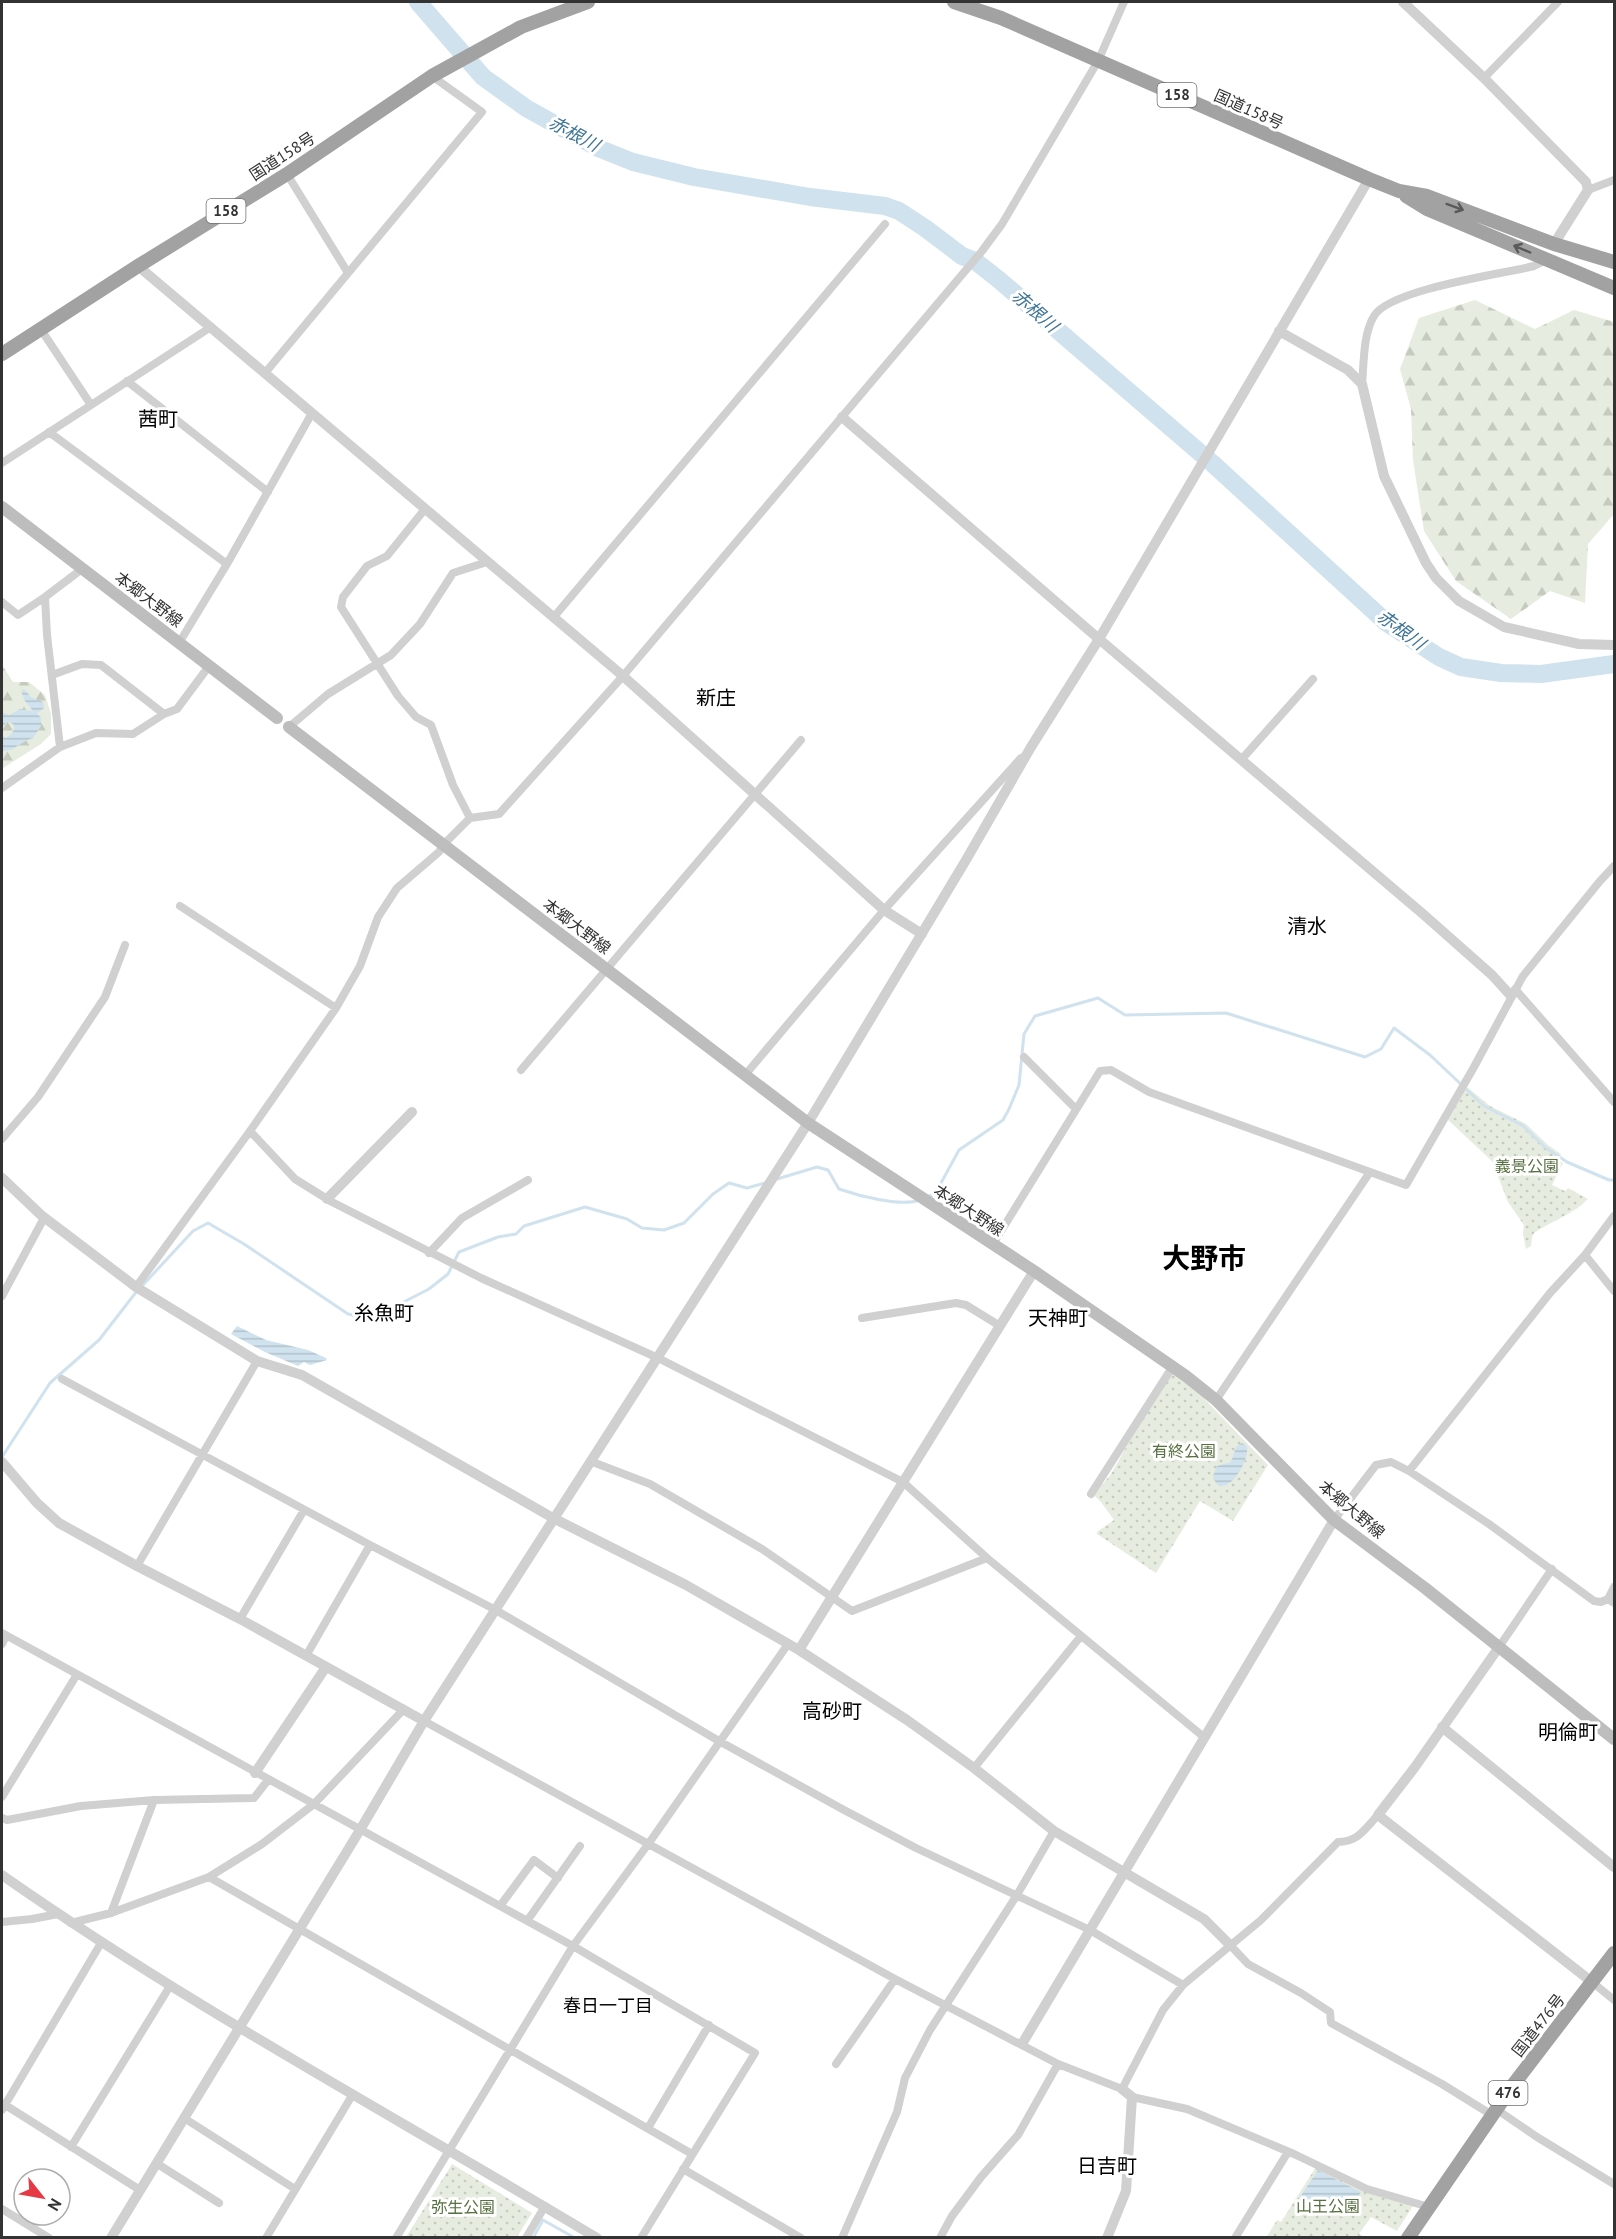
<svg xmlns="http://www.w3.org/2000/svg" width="1616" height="2239" font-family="'PT Sans','Noto Sans JP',sans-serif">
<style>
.forest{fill:url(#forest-firs)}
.park{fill:url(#park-dots)}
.water{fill:url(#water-rules)}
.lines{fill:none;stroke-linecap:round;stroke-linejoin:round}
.stream{stroke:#cfe2ee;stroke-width:3}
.river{stroke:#cfe2ee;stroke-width:18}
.minor{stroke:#d0d0d0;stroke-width:8}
.tertiary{stroke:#d0d0d0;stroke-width:10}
.secondary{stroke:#bdbdbd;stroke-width:12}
.trunk{stroke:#a2a2a2;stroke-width:14}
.oneway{stroke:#5a5a5a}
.labels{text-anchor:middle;stroke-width:6;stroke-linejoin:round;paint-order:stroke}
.shield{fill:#fff;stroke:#707070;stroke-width:1.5}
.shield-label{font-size:15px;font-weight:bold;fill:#333}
.street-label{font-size:16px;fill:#333;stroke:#fff}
.park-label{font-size:16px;fill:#56703f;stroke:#fff}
.water-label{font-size:18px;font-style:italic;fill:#3f7597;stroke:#fff}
.neighbourhood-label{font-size:18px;fill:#000;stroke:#fff}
.quarter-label{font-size:20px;fill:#000;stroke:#fff}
.town-label{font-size:28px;font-weight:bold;fill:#000;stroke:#fff}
</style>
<defs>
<pattern id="forest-firs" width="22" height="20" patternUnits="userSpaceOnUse" patternTransform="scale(1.5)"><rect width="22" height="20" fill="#e6ecdf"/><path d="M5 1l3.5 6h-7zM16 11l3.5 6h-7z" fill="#c6cbc0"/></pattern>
<pattern id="park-dots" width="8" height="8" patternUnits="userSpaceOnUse" patternTransform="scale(1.5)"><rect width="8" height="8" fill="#e6ecdf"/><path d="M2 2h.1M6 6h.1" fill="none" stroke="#c6cbc0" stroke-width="1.8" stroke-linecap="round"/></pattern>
<pattern id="water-rules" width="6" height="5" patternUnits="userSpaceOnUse" patternTransform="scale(1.5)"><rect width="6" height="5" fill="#cfe2ee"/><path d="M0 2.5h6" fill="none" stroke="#b2c2cd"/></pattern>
</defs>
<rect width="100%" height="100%" fill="#fff"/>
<path class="forest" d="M1475,300L1535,329L1574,310L1614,322V514L1588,544L1585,603L1550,591L1511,619L1456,581L1424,531L1413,460L1411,409L1400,369L1419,318Z
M2,665L13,682H29L45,695L51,714V734L41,744L3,768L2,773Z"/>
<path class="park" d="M1467,1087L1490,1106L1526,1124L1548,1145L1561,1154L1558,1160L1563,1163L1552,1185L1565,1191L1568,1188L1588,1199C1574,1214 1551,1221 1534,1233L1532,1237L1531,1246L1526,1249L1523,1234L1524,1225L1508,1202L1492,1161L1448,1120Z
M1174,1373L1194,1388L1268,1465L1233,1521L1200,1501L1156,1573L1097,1534V1532L1114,1520L1101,1502L1094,1495L1111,1474L1138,1426L1172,1374Z
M452,2164L532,2213L517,2237H406Z
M1316,2167L1413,2206L1397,2231L1371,2217L1359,2234L1364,2237L1266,2238L1277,2220L1281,2222Z"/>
<path class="water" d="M24,689L31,697L43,702L44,708L37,713L41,718V726L33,738C21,741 14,752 2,751V736L6,738C11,734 16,731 13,724L7,721L2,728V712L9,715L20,709L33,711L25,701L21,691Z
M237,1326L266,1340L308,1350L326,1358L327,1360L310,1365L304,1362L298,1366L265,1352L231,1334Z
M1242,1443L1247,1446C1250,1464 1221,1505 1213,1476L1217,1466L1231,1462L1236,1447Z
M1318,2170L1361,2192L1350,2209L1337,2212L1298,2200Z"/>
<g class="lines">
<path class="stream" d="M777,1179L817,1167L828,1170L839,1189C859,1196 901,1207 920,1200
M926,1197L935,1194L959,1150L1003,1120L1009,1109L1019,1085L1024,1034L1035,1016L1098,998L1125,1015L1226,1013L1365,1057L1381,1049L1394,1028L1430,1055L1484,1106L1522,1125L1546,1148L1567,1162L1609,1180H1614
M142,1286L193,1231L208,1223L244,1244L348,1314L362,1317L390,1309L429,1289L448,1274L459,1252L498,1237L516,1234L524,1226L585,1207L627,1219L642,1228L664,1230L684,1223L713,1194L729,1183L747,1188L765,1183
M2,1457L50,1383L99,1340L137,1291
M533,2238L543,2220L575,2238"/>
<path class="river" d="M418,2L483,77L526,108L598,148L633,162L694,177L810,197L885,206L899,211L925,228L962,256L975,261L998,279L1212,463L1387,623L1439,657L1461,667L1501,673L1541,674L1614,664"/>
<path class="minor" d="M1484,78L1558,2
M287,174L348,273
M1588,190L1614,180
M40,328L91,405
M265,373L482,112L432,76
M127,381L268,492
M1362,384C1364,363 1363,334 1374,316C1390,289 1502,274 1534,266L1546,260
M49,432L227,564
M2,463L211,327
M425,509L387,556L367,566L343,597L341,607L398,696L416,717L431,725L453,785L470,818
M2,602L18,615L45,597
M553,618L885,224
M179,643L227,564L312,413
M52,675L82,664L101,665L164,714
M289,727L328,694L391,655L420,624L453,573L487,562
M60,747L47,635L45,597L82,569
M1241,760L1313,679
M2,788L60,747L96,733L133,734L164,714L177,709L209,666
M180,906L336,1008
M1515,989L1614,1102
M1024,1057L1076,1109
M521,1070L801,740
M745,1075L884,910L1021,758
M250,1131L295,1179L332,1202L481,1278L658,1358L903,1482L987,1558L1205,1738
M2,1139L38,1097L105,997L125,945
M993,1244L1100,1071L1111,1070L1149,1092L1406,1185L1474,1067L1523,976L1600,881L1614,866
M429,1253L462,1218L528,1180
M1585,1255L1614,1291
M136,1287L250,1131L336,1008L360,966L378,917L397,888L439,852L443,845L470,818L499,814L623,676L982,251L1002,224L1098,61L1124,2
M2,1296L44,1218
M862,1318L956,1303L966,1305L1000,1326
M62,1379L370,1545L494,1609L719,1741L844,1810L916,1848L1090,1930L1183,1985
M1216,1400L1370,1172
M590,1461L650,1484L762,1549L852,1611L987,1558
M1409,1471L1550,1293L1585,1255L1614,1216
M1091,1494L1173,1366
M1334,1520L1376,1465L1391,1462L1409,1471L1489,1524L1594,1601L1601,1602L1608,1599L1614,1603
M137,1566L257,1361
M1608,1599L1614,1587
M240,1619L304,1510
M2,1633L573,1946L755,2053L641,2238
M2,1644L6,1636
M1499,1647L1552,1569
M306,1656L370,1545
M424,1721L895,1979L1058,2064L1122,2089L1163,2010L1183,1985L1261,1920L1338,1842C1358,1842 1365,1829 1378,1815
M974,1768L1081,1636
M2,1797L76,1676
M2,1818L7,1820L81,1806L154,1800L254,1798L268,1780
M209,1877L692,2154
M500,1906L534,1860L558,1878
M111,1913L154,1800
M527,1921L580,1846
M2,1922L32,1919L58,1914
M71,1923L111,1913L209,1877L262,1844L314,1804L404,1709
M1231,1946L1248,1964L1301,1993L1330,2012L1331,2023L1442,2084L1492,2115
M1592,1982L1614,2000
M836,2064L895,1979
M1132,2097L1187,2109L1294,2154L1367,2189L1429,2207
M2,2103L140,2190
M1496,2109L1537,2137L1614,2184
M2,2110L101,1943
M184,2118L295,2189
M648,2128L709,2025
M71,2147L170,1986
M156,2163L219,2203
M683,2169L801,2238
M2,2209L49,2238
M266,2238L353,2094
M396,2238L573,1946L649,1843L788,1644
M526,2238L545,2206
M842,2238L897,2112L905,2078L930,2030L1017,1895L1054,1831
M940,2238L952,2216L981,2177L1018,2135L1058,2064
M1235,2238L1288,2152"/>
<path class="tertiary" d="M1403,2L1484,78L1586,182L1588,190L1554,244
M138,266L623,676L884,910L922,934
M1279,331L1348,370L1362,384L1384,476L1426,563L1436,578L1459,601L1504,627L1579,644L1614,645
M842,417L1099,639L1423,914L1492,975L1511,996
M2,1178L41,1215L136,1287L257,1361L302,1375L553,1518L686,1585L799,1650L907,1720L974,1768L1054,1831L1204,1919L1231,1946
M327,1199L412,1112
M2,1462L37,1503L59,1523L137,1566L240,1619L424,1721
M1499,1647L1415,1767L1378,1815L1592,1982
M799,1650L1034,1271
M1442,1727L1614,1867
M255,1773L326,1667
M2,1875C192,2008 398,2118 597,2238
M1022,2044L1334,1520
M111,2238L360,1830L424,1721L808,1123L966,860L1031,747L1099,639L1369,179
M1107,2238L1126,2191L1132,2097L1122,2089"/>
<path class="secondary" d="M2,507L277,718
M289,727L808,1123L1034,1271L1186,1376L1216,1400L1334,1520L1425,1588L1614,1739"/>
<path class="trunk" d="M954,2L1001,18L1369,179L1399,191L1427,196L1554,244L1614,262
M1406,196L1427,209L1614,288
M2,354L138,266L287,174L432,76L521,27L588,2
M1408,2238L1513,2085L1614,1953"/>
</g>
<defs><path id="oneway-shaft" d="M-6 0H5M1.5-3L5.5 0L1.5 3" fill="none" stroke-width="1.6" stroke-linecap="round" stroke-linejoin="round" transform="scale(1.5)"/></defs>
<g class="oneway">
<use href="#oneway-shaft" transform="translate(1455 207) rotate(20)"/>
<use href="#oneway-shaft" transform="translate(1522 249) rotate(-157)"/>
</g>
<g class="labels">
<g class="shield">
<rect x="1157.5" y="83" width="39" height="24" rx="4.5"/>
<rect x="206.5" y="199" width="39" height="24" rx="4.5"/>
<rect x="1488.5" y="2081" width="39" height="24" rx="4.5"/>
</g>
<g class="shield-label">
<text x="1177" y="100">158</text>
<text x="226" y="216">158</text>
<text x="1508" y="2098">476</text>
</g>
<g class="street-label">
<text transform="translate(1249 109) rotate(24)" y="6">国道158号</text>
<text transform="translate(282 156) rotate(-33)" y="6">国道158号</text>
<text transform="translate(149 599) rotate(37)" y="6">本郷大野線</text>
<text transform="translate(577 926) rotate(37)" y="6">本郷大野線</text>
<text transform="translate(969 1210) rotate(33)" y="6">本郷大野線</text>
<text transform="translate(1352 1509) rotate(40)" y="6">本郷大野線</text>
<text transform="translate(1538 2025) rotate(-52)" y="6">国道476号</text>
</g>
<g class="park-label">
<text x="1527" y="1172">義景公園</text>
<text x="1184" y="1457">有終公園</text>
<text x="1328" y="2212">山王公園</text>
<text x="463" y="2213">弥生公園</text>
</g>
<g class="water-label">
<text transform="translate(574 134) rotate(28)" y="6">赤根川</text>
<text transform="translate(1035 311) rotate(41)" y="6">赤根川</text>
<text transform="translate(1401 630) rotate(36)" y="6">赤根川</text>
</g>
<g class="neighbourhood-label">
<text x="608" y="2012">春日一丁目</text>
</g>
<g class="quarter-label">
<text x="158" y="426">茜町</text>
<text x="716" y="705">新庄</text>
<text x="1307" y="933">清水</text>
<text x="384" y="1320">糸魚町</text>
<text x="1058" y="1325">天神町</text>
<text x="832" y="1718">高砂町</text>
<text x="1568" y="1739">明倫町</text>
<text x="1107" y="2173">日吉町</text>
</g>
<g class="town-label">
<text x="1204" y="1268">大野市</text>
</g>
</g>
<rect width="1616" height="2239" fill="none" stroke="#333333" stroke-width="6"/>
<g transform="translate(42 2197) rotate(121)"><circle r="28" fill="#ffffff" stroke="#adadad" stroke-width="1.5"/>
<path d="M0-4.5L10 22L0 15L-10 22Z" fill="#e63946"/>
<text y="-9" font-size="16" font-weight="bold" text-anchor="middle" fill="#333333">N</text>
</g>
</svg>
